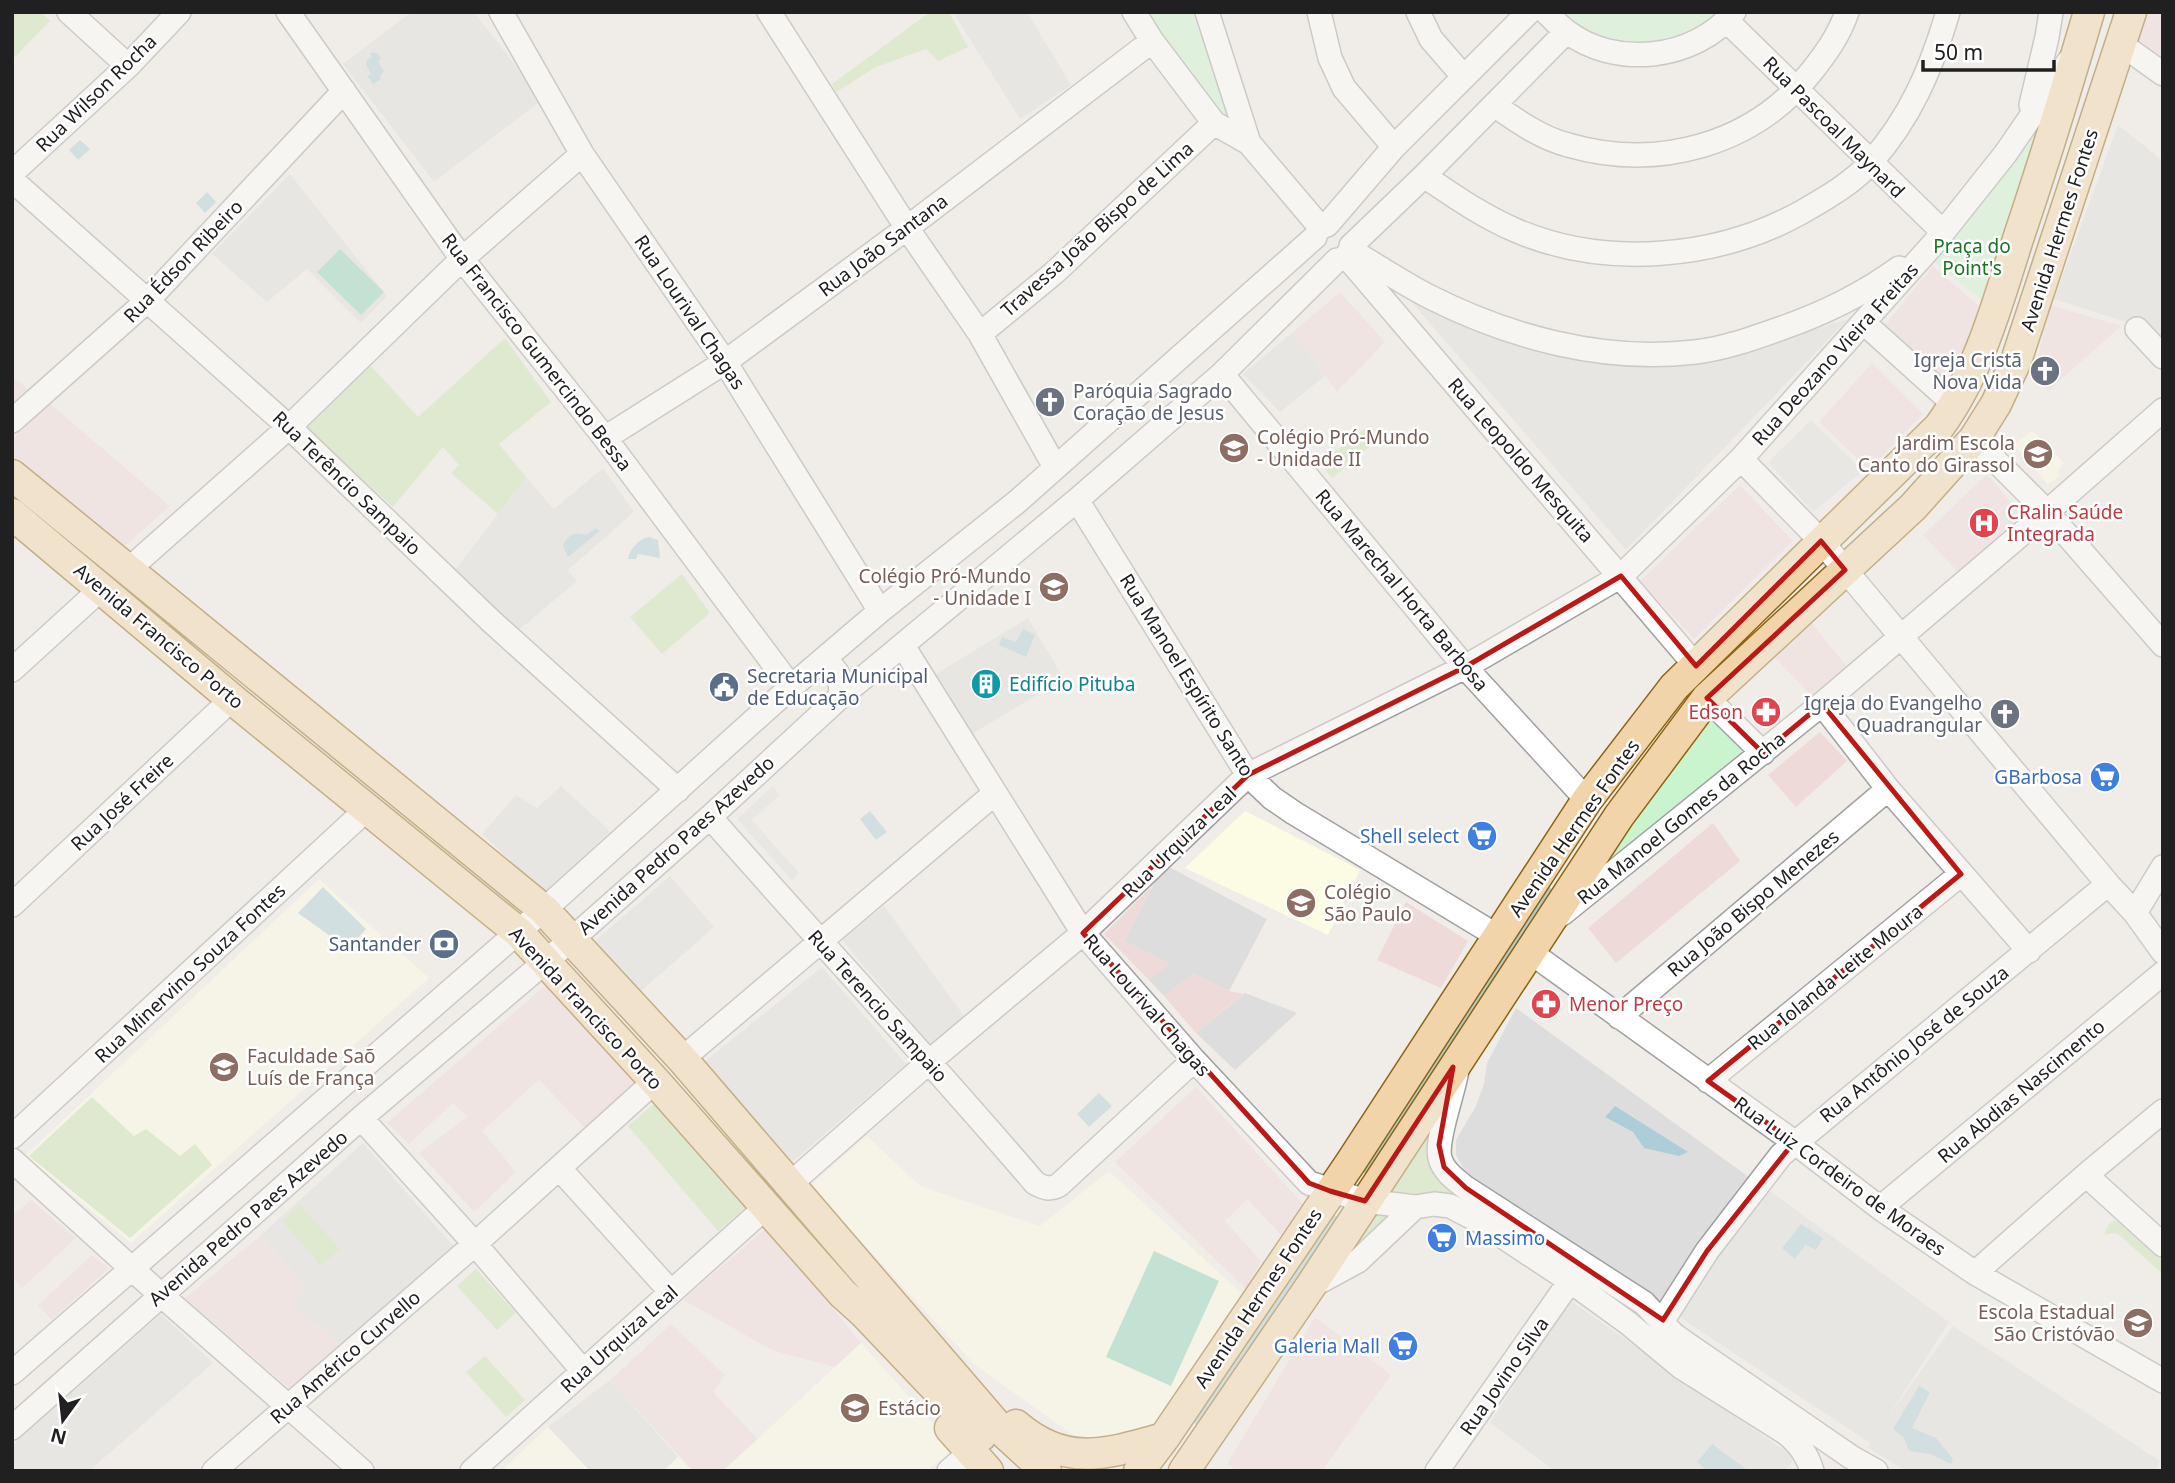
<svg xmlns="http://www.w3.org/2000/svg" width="2175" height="1483" font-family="'Noto Sans',sans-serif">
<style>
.residential{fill:#dedddd}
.commercial{fill:#eedad9}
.education{fill:#fcfce4}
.grass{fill:#cbe4b3}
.park{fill:#caf4ce}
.pitch{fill:#8ed6bb}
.parking{fill:#e0e0e0}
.water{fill:#adced8}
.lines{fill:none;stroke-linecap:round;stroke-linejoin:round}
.canal{stroke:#adced8;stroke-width:19}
.minor-casing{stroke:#a1a1a1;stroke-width:26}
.major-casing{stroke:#8c6410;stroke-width:33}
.minor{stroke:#fff;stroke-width:23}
.major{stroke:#f2d4aa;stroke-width:30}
.marked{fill:none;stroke:#bb1816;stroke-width:5;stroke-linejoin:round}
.labels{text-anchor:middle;stroke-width:5;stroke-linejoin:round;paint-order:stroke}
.street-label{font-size:19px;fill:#202020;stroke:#fff}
.park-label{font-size:19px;fill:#187421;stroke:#fff}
.worship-label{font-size:19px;fill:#5b616d;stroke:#fff;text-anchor:end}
.education-label{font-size:19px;fill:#785e54;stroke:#fff;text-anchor:start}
.health-label{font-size:19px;fill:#be3a42;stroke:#fff;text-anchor:start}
.service-label{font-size:19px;fill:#4e5e75;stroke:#fff;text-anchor:start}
.culture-label{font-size:19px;fill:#0d838f;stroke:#fff;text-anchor:start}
.shop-label{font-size:19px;fill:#366cbe;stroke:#fff;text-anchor:end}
</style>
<rect width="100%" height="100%" fill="#f0ede8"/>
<path class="residential" d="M411,12H474L542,100L434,182L343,64Z
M953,12H1027L1071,85L1020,119Z
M2118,125L2163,161V344L2142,327L2054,299Z
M290,174L387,296L361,323L307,269L267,302L212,254Z
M1396,284L1532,344L1739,353L1848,319L1626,550Z
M1293,332L1325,376L1280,412L1243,374Z
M603,468L634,512L568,570L577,581L519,630L453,573L526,477L554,509Z
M1028,618L1064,679L970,735L931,677Z
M561,786L610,831L546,894L482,834L516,795L537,808Z
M1171,868L1267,919L1229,991L1194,974L1164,996L1149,980L1169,963L1124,941L1158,876Z
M670,876L714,927L639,993L595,941Z
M884,906L964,1016L930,1044L842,940Z
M822,967L906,1064L791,1163L704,1062Z
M1245,993L1297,1013L1235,1070L1196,1033Z
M1516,1008L1750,1178L1660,1306L1464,1170L1456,1155V1140L1476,1106L1484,1084L1487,1063Z
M363,1143L456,1249L341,1346L290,1303L306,1286L260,1236Z
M1766,1188L1949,1322L1886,1420L1953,1326L2160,1461L2155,1471H1906L1868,1448L1870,1443L1687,1322L1679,1315Z
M1568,1299L1795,1458L1785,1471H1555L1490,1423Z
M161,1314L213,1363L89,1471H12V1446Z
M610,1380L678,1457L663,1471H590L548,1427Z"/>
<path class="commercial" d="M2147,12H2163V58L2136,39Z
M1933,266L1981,308L1951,385L1883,327Z
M1340,292L1385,342L1337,392L1293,332Z
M2051,305L2121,326L2048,391L2032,378Z
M1872,363L1923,414L1869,470L1819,422Z
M12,376L29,390L12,405Z
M49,403L170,506L119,551L12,459V440Z
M1987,474L2026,520L1959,573L1923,535Z
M1740,485L1793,541L1694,639L1640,581Z
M1807,618L1850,670L1816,700L1770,653Z
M1820,732L1847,761L1796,807L1768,775Z
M1713,823L1740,861L1616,963L1588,928Z
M1153,885L1124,941L1170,963L1149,980L1104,934Z
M1406,902L1468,941L1441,988L1377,960Z
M1194,974L1229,991L1243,994L1196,1033L1164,996Z
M546,985L639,1079L585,1128L539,1080L482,1131L516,1172L474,1212L419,1153L467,1117L453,1103L409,1144L387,1123Z
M1196,1087L1304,1205L1282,1236L1247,1199L1225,1221L1261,1261L1246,1289L1115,1162Z
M31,1200L76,1238L22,1288L12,1277V1216Z
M767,1227L861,1343L835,1367L774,1351L683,1300Z
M260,1236L306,1286L290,1303L341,1346L291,1390L185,1298Z
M92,1255L109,1268L52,1320L38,1305Z
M1315,1317L1391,1375L1322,1471H1237L1227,1464Z
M671,1324L725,1375L713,1392L758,1439L723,1471H693L610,1380Z"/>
<path class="education" d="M2032,430L2064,463L2058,470L2059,477L2048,484L2014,445Z
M1245,811L1360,870L1328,935L1185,868Z
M319,879L429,978L131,1243L25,1156Z
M867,1136L920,1186L1040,1226L1109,1171L1243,1295L1172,1403L1151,1427L1106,1441L1073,1435L975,1365L810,1186Z
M861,1343L955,1448L927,1471H723Z
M548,1427L590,1471H501Z
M678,1457L693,1471H663H664Z"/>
<path class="grass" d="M12,12H41L50,21L12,60Z
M930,12H949L968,47L938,61L926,49L876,67L836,92L832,84Z
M505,338L551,402L499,444L526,477L498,514L451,473L459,465L443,447L393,507L304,426L371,366L418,417Z
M1368,426L1379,439L1332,478L1320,463Z
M682,574L710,613L662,654L630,617Z
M92,1097L134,1136L146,1129L180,1156L195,1144L212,1165L130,1238L29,1156Z
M655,1103L745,1208L718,1231L628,1126Z
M1436,1114L1431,1141L1500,1217L1422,1198L1347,1261L1342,1255Z
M300,1205L340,1249L321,1266L282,1221Z
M2113,1221H2118L2163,1261V1274L2118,1234L2114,1233L2104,1235L2109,1224Z
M476,1269L516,1313L497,1330L457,1286Z
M485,1356L525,1400L506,1417L466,1372Z"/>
<path class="park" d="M1143,12H1193L1207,53L1234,98L1232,121L1224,122Z
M1551,12H1727L1695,37L1620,48Z
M2044,119L1985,302L1935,262Z
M1712,718L1744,751L1586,882L1694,738Z"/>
<path class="pitch" d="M340,249L384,292L361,315L317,272Z
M1154,1251L1219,1281L1171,1386L1106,1357Z"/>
<path class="parking" d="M1811,420L1863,471L1813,512L1768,462Z
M773,786L780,795L752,820L799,873L792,880L737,819Z"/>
<path class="water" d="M370,52L379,54L381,59L378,62L384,71L380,76L381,79L373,84L367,76L371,74L366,64L368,59L372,57Z
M80,140L90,149L78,160L69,150Z
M207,192L216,202L205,213L196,203Z
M596,528L600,531L568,557L563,546C567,535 575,531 586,535Z
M649,537L658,540L660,558L638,554L636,559H628C630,548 639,539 649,537Z
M1023,629L1035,635L1026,657L999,645L1002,637L1016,642Z
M870,811L887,832L876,840L860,819Z
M323,887L366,929L348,949L298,913Z
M1099,1093L1112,1106L1089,1127L1077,1114Z
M1615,1106L1688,1152L1679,1156L1644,1148L1633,1132L1605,1117Z
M1801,1224L1823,1238L1816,1250L1805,1245L1795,1259L1782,1248Z
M1919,1386L1930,1392L1912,1428L1936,1438L1953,1459L1951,1464L1930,1454L1909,1451L1904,1438L1893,1429Z
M1712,1444L1746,1469L1745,1471H1708L1697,1462Z"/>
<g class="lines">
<path class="canal" d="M1370,1165L1444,1055L1545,896
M1322,1236L1330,1224
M1203,1419L1311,1251"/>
<g class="minor-casing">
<path id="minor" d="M69,12L128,66
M288,12L462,259L605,438L791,687
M501,12L582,154L725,362L880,611
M769,12L907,228L980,334L1055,467
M1134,12L1152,41L1214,123L1249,143L1321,228
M1207,12L1249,143
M1319,12L1330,58L1344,88L1394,147
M1418,12L1431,39L1463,76
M1546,12C1552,18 1559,26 1566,31C1615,69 1695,60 1734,12
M1727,21L1943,232
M2121,44L2163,74
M1494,105C1517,121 1541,138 1568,145C1658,171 1754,145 1812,71C1827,52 1839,35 1847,12
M2031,105L2047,37L2051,12
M12,173L128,66L179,12
M1424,176C1454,196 1482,216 1515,230C1605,269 1718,259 1802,212C1826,198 1853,183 1871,162C1911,117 1931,69 1948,12
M12,180L289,427L491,621L678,790
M1327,225L1394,147L1529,12
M1351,246L1424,176L1566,32
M1350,250C1376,265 1401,282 1428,296C1509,337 1603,363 1695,352C1724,349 1754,338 1782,328C1825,313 1862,295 1899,268
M1346,256L1696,666
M1864,323L1955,405
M2137,329L2163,357
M980,334L1054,273L1214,123
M1222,374L1465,667L1587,800
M12,421L148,300L344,91
M605,438L725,362L907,228L1152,41
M1974,439L2047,512L2163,645
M1741,459L1821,541L2108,884L2135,913L2163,952
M1077,500L1248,775L1272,798L1294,813L1499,937
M128,570L289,427L462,259L582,154
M903,646L1083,933L1194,1060L1309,1183L1365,1201L1415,1207
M824,660C839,670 842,679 840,697
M12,670L102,588
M1707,698L1763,753
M1822,704L1888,789L2029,951
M710,817C818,940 929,1059 1035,1183C1044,1188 1050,1190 1059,1185L1194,1060
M12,905L232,699
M2135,913L2163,867
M1562,914L1822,704L2047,512L2163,410
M1530,952L1794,1142L1880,1208L1975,1273L2163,1381
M1619,1017L1888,789
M682,1059L994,794
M1457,1070C1454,1092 1435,1140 1440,1158C1443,1171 1456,1180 1466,1188L1644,1303L1673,1334L1687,1344L1851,1457L1876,1471
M1708,1081L1961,874
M361,1118L475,1244L583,1371
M12,1137L367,809
M12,1160L152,1287L362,1471
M559,1168L671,1292
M2086,1175L2163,1245
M790,1184L930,1061L1083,933L1248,775L1465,667L1621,576L1741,459L1936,241L2006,153L2069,61
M1880,1208L2163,973
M1975,1273L2086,1175L2163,1111
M1310,1287L1358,1261L1415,1207L1434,1204L1450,1206L1481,1222L1570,1281L1628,1323L1681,1367L1786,1433C1799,1444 1807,1454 1812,1471
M1663,1320L1707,1251L1781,1155L2108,884
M12,1373L556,899L791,687L880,611L1018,501L1315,237
M12,1428L361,1118L572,939L710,817L840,697L1077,500L1222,374L1337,260
M214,1471L475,1244L655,1081
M472,1471L766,1207
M949,1471L972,1451
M1437,1471L1570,1281"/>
</g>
<g class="major-casing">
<path id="major" d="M12,475L544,910L682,1059L1000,1429L1046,1471
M12,514L232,699L518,932L655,1081L843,1294L863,1312L981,1436
M1016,1425C1066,1468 1107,1454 1164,1438
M950,1428L988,1471
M1139,1471L1164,1438L1351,1162L1587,800L1674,687L1939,427C1980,371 1998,301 2019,236C2044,162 2067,87 2089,12
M1184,1471L1310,1287L1619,816L1707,698L1913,507L1974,439L1996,404L2016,361L2131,12"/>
</g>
<use href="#minor" class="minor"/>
<use href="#major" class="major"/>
</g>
<path d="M0 0H2175V1483H0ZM1821,541L1845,570L1707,698L1763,753L1822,704L1961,874L1708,1081L1794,1142L1707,1251L1663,1320L1466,1188L1444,1167L1439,1145L1453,1067L1365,1201L1330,1191L1309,1183L1083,933L1248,775L1465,667L1621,576L1696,666Z" fill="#f0ede8" fill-opacity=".55" fill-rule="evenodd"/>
<path class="marked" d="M1821,541L1845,570L1707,698L1763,753L1822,704L1961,874L1708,1081L1794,1142L1707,1251L1663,1320L1466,1188L1444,1167L1439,1145L1453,1067L1365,1201L1330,1191L1309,1183L1083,933L1248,775L1465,667L1621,576L1696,666Z"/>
<defs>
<g id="church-disc" transform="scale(1.575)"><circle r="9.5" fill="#6b7280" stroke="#fff"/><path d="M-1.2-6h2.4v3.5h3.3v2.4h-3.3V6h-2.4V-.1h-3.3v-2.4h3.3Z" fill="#fff"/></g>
<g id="school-disc" transform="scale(1.575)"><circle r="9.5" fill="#8d6e63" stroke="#fff"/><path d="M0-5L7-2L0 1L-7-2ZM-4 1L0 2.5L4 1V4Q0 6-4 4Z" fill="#fff"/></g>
<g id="hospital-disc" transform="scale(1.575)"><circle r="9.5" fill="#e0444e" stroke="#fff"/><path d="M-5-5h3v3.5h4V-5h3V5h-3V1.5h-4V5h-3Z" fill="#fff"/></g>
<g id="building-disc" transform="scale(1.575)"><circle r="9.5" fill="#0f9aa8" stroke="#fff"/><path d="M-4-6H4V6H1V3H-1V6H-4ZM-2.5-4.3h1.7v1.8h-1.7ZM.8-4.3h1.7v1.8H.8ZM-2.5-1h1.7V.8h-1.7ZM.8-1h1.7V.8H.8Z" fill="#fff"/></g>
<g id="civic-disc" transform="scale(1.575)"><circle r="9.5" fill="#5c6f8a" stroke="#fff"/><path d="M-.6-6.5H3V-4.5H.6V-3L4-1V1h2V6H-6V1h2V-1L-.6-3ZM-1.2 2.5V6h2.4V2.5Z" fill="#fff"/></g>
<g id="pharmacy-disc" transform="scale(1.575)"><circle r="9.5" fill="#e0444e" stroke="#fff"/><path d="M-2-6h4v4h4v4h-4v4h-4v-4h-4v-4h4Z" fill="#fff"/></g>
<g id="supermarket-disc" transform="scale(1.575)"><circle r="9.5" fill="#3f7fe0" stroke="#fff"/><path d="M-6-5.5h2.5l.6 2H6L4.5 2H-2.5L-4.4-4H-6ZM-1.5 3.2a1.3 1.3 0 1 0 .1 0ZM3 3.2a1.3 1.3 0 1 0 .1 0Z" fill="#fff"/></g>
<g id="bank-disc" transform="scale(1.575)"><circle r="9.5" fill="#5c6f8a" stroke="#fff"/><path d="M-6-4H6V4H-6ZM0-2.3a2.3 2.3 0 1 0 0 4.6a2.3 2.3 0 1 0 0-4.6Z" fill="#fff"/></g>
<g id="university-disc" transform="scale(1.575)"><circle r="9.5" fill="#8d6e63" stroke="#fff"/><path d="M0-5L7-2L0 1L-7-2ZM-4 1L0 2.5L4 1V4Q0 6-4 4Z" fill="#fff"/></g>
</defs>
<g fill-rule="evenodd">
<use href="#church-disc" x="2045" y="371"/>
<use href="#church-disc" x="1050" y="402"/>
<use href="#school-disc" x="1234" y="448"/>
<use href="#school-disc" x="2038" y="454"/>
<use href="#hospital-disc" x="1984" y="523"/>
<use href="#school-disc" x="1054" y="587"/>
<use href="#building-disc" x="986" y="684"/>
<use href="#civic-disc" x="724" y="687"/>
<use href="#pharmacy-disc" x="1766" y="712"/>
<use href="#church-disc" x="2005" y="714"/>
<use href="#supermarket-disc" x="2105" y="777"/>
<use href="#supermarket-disc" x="1482" y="836"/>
<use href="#school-disc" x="1301" y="903"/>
<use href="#bank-disc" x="444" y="944"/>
<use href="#pharmacy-disc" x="1546" y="1004"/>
<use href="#university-disc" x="224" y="1067"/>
<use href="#supermarket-disc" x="1442" y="1238"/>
<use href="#school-disc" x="2138" y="1323"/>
<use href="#supermarket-disc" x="1403" y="1346"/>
<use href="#university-disc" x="855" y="1408"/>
</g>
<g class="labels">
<g class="street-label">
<text transform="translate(96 93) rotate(-44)" y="7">Rua Wilson Rocha</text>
<text transform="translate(1834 127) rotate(45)" y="7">Rua Pascoal Maynard</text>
<text transform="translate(1097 229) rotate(-42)" y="7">Travessa João Bispo de Lima</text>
<text transform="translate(2059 230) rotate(-72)" y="7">Avenida Hermes Fontes</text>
<text transform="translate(883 245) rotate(-37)" y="7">Rua João Santana</text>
<text transform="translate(183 261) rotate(-46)" y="7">Rua Édson Ribeiro</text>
<text transform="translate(690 312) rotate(56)" y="7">Rua Lourival Chagas</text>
<text transform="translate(537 352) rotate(52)" y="7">Rua Francisco Gumercindo Bessa</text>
<text transform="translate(1835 354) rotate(-48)" y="7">Rua Deozano Vieira Freitas</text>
<text transform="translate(1521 460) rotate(49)" y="7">Rua Leopoldo Mesquita</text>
<text transform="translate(347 483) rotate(44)" y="7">Rua Terêncio Sampaio</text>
<text transform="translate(1402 590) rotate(50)" y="7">Rua Marechal Horta Barbosa</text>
<text transform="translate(159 636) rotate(40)" y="7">Avenida Francisco Porto</text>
<text transform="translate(1187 675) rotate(58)" y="7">Rua Manoel Espírito Santo</text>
<text transform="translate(122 802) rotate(-43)" y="7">Rua José Freire</text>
<text transform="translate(1681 818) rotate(-39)" y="7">Rua Manoel Gomes da Rocha</text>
<text transform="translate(1574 828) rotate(-55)" y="7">Avenida Hermes Fontes</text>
<text transform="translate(1179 842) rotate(-44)" y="7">Rua Urquiza Leal</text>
<text transform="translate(676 845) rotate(-42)" y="7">Avenida Pedro Paes Azevedo</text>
<text transform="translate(1753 903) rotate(-40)" y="7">Rua João Bispo Menezes</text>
<text transform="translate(190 973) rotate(-43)" y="7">Rua Minervino Souza Fontes</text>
<text transform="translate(1835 977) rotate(-39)" y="7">Rua Iolanda Leite Moura</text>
<text transform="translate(1147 1005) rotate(49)" y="7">Rua Lourival Chagas</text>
<text transform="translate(878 1006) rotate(48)" y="7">Rua Terencio Sampaio</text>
<text transform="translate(586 1008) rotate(47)" y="7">Avenida Francisco Porto</text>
<text transform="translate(1914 1044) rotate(-39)" y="7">Rua Antônio José de Souza</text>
<text transform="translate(2021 1091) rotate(-40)" y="7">Rua Abdias Nascimento</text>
<text transform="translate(1840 1176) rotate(36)" y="7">Rua Luiz Cordeiro de Moraes</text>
<text transform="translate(248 1218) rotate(-41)" y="7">Avenida Pedro Paes Azevedo</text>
<text transform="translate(1258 1298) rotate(-56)" y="7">Avenida Hermes Fontes</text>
<text transform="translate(619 1339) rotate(-42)" y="7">Rua Urquiza Leal</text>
<text transform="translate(345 1357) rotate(-41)" y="7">Rua Américo Curvello</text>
<text transform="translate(1504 1376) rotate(-55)" y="7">Rua Jovino Silva</text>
</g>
<g class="park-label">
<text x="1972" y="253">Praça do<tspan x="1972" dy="22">Point's</tspan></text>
</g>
<g class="worship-label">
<text x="2022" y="367">Igreja Cristã<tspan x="2022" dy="22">Nova Vida</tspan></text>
<text x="1073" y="398" text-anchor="start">Paróquia Sagrado<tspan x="1073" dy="22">Coração de Jesus</tspan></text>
<text x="1982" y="710">Igreja do Evangelho<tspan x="1982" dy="22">Quadrangular</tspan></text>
</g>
<g class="education-label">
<text x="1257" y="444">Colégio Pró-Mundo<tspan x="1257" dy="22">- Unidade II</tspan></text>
<text x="2015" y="450" text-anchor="end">Jardim Escola<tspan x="2015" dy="22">Canto do Girassol</tspan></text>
<text x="1031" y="583" text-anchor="end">Colégio Pró-Mundo<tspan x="1031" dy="22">- Unidade I</tspan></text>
<text x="1324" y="899">Colégio<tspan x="1324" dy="22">São Paulo</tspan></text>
<text x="247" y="1063">Faculdade Saõ<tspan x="247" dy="22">Luís de França</tspan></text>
<text x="2115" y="1319" text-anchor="end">Escola Estadual<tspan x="2115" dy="22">São Cristóvão</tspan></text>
<text x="878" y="1415">Estácio</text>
</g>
<g class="health-label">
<text x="2007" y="519">CRalin Saúde<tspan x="2007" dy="22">Integrada</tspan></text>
<text x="1743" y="719" text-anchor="end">Edson</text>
<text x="1569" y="1011">Menor Preço</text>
</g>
<g class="service-label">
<text x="747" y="683">Secretaria Municipal<tspan x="747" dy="22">de Educação</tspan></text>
<text x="421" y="951" text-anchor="end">Santander</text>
</g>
<g class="culture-label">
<text x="1009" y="691">Edifício Pituba</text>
</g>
<g class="shop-label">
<text x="2082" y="784">GBarbosa</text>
<text x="1459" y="843">Shell select</text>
<text x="1465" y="1245" text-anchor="start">Massimo</text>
<text x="1380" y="1353">Galeria Mall</text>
</g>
</g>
<rect width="2175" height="1483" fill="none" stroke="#202020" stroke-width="28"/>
<g transform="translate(63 1420) rotate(195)" stroke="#ffffff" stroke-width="5" paint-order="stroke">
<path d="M0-5L12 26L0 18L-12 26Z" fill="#202020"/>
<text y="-10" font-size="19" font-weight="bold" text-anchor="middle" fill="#202020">N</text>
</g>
<path d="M1923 60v10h131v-10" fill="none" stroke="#202020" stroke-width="3.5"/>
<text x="1934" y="60" font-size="21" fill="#202020" stroke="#ffffff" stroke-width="5" paint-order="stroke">50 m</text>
</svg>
